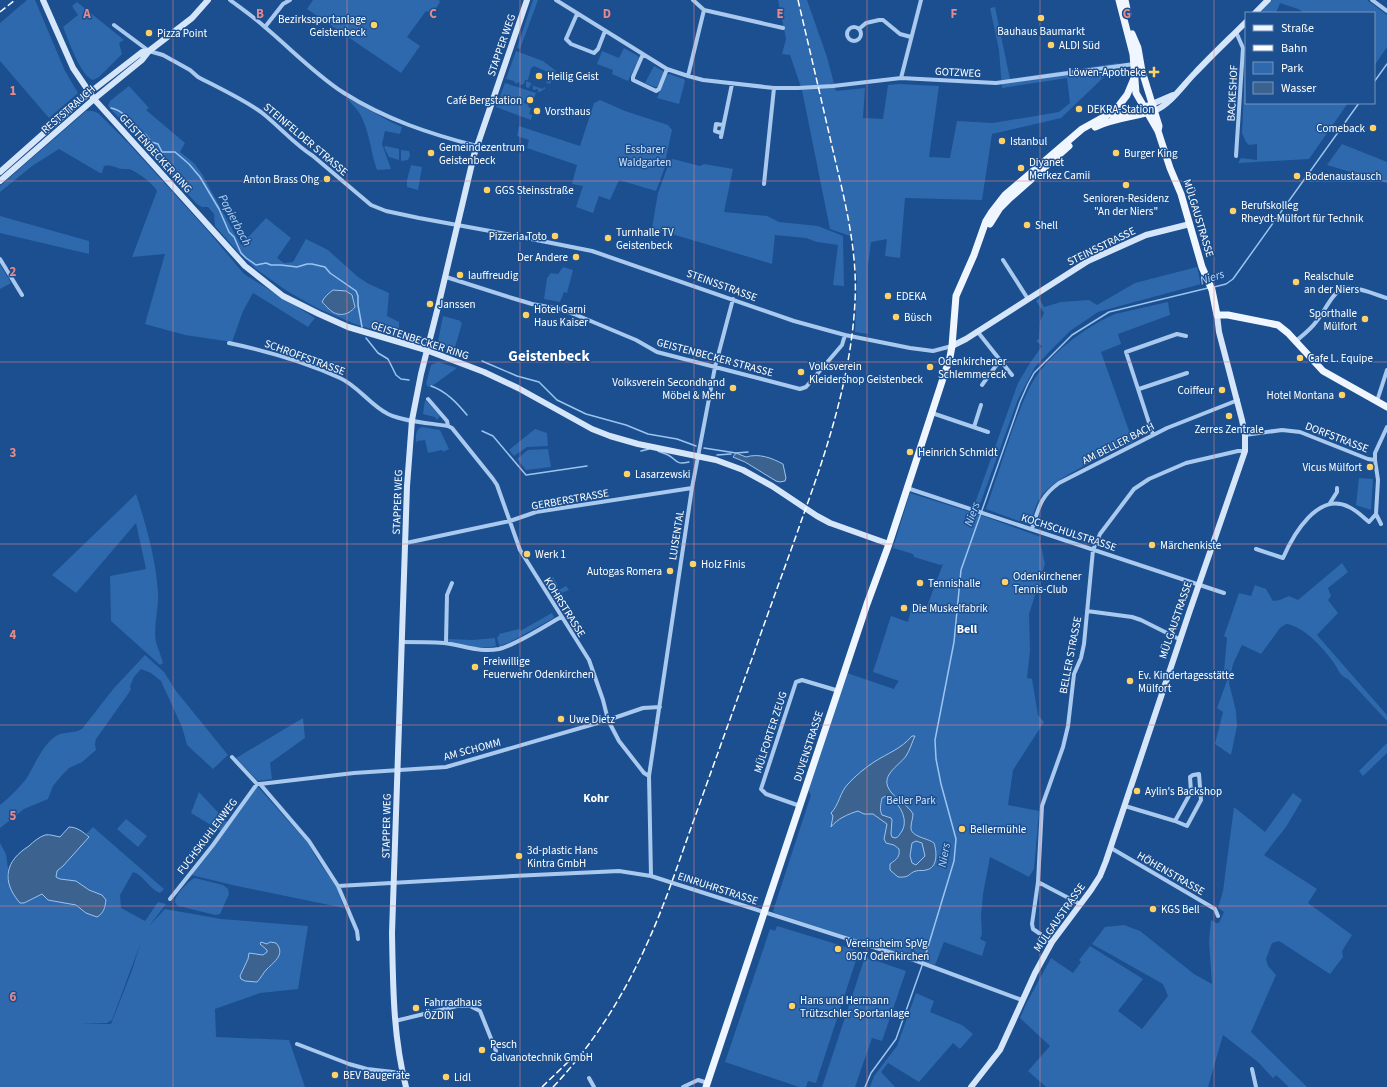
<svg xmlns="http://www.w3.org/2000/svg" width="1387" height="1087" font-family="'Source Sans 3',sans-serif">
<style>
.green{fill:#2e69ad;fill-rule:evenodd}
.water{fill:#3c6290;stroke:#9cc4f0;fill-rule:evenodd}
.lines{fill:none;stroke-linecap:round;stroke-linejoin:round}
.stream{stroke:#9cc4f0;stroke-width:1.5}
.street{stroke:#a9c9ee;stroke-width:4}
.secondary{stroke:#d6e6fa;stroke-width:6}
.primary{stroke:#f0f6ff;stroke-width:7}
.rail{stroke:#fff;stroke-width:1.5;stroke-dasharray:7 3;stroke-linecap:butt}
.grid{fill:none;stroke:#e88989;stroke-width:1;stroke-opacity:0.55}
.poi-dot{fill:#ffd166;stroke:#1b4f8f;stroke-width:1.5}
.labels{text-anchor:middle;stroke-width:3;stroke-linejoin:round;paint-order:stroke}
.poi-label{font-size:11px;fill:#fff;stroke:#1b4f8f;text-anchor:start}
.street-label{font-size:11px;fill:#fff;stroke:#1b4f8f}
.park-label{font-size:11px;fill:#cfe3fa;stroke:#1b4f8f}
.water-label{font-size:12px;font-style:italic;fill:#b5d3f5;stroke:#1b4f8f}
.neighbourhood-label{font-size:12px;font-weight:bold;fill:#fff;stroke:#1b4f8f}
.district-label{font-size:15px;font-weight:bold;fill:#fff;stroke:#1b4f8f}
.grid-label{font-size:13px;text-anchor:middle;font-weight:bold;fill:#e88989;stroke:#1b4f8f;stroke-width:3;stroke-linejoin:round;paint-order:stroke}
</style>
<rect width="100%" height="100%" fill="#1b4f8f"/>
<path class="green" d="M27,0H35L65,71L78,93L49,118L0,61V23Z
M313,0H439L440,2L432,14L426,11L407,37L420,46L401,73L307,9Z
M533,0H538L520,49L517,48Z
M778,0H807L827,57L836,91L865,88L863,118L883,119L888,85L899,84L939,86L929,157L950,158L957,121L993,123L1059,112L1070,103L1067,78L1002,88L999,50L990,8L995,7L1010,79L1119,63L1121,73L1105,76L1061,118L992,134L982,200L905,198L900,258L885,256L887,239L871,242L868,265V334L855,332L857,282L853,237L830,229L802,90L790,55L782,54L786,39Z
M1272,0H1367L1387,15V47L1374,66V13H1305L1298,9L1280,3L1276,13H1260Z
M77,2L124,40L119,43L122,54L99,77L93,80C81,77 68,39 63,27L78,15L72,6Z
M624,48L638,56L639,58L628,81L612,74L613,70L597,64L602,51L619,58Z
M516,51L543,61L556,71L550,84L546,83L550,73L534,66L531,68L528,80H525L524,84L521,85L519,82L516,84L514,81L506,79Z
M654,66L663,71L664,73L658,87H655L645,83Z
M1245,70L1246,103H1348L1309,159L1238,163L1241,158L1257,160V144L1249,145L1246,142L1242,133Z
M669,74L684,79L685,81L679,104L657,98L667,75Z
M526,81L531,83V85L543,89L544,87L546,88L540,92H538V89L533,90V86L530,85L529,88L526,87Z
M505,83L536,93L534,98L528,96L527,99H525L524,103L529,105L528,107L531,108L529,114L532,115L531,120L496,107Z
M129,86L149,108L146,110L185,143L180,152L194,163L202,174L241,245L266,218L291,238L277,258L284,263L293,262L306,239L328,250L358,277L369,284L389,293L387,316L399,322V329L421,340L419,344L355,324L317,308L287,291L256,269L239,253L215,226L214,214L208,207H202L197,204L108,106L110,101Z
M347,98L391,122L402,127L400,134L385,131L382,144L391,169L377,170C371,154 370,134 362,118C359,110 352,105 347,98Z
M600,100L625,111L668,125L672,130L665,162H667L656,191L619,180L610,200L599,196L593,213L576,207L583,186L572,184L577,165L527,148L529,140L517,136L519,126L580,146L594,103Z
M86,111H92L98,113L130,145L208,231L244,274L315,318L308,327L253,293L243,311L232,342L185,335L145,324L165,254L132,257L157,191C154,184 136,171 129,169C127,169 125,169 123,169C115,168 112,164 104,166L102,173H100L59,149L32,166L0,192V186Z
M1342,144L1387,162V183L1327,165Z
M386,146L399,149V160L389,157L384,147Z
M401,150L409,151L410,155L408,160L401,161Z
M673,159L700,166L704,164L733,169L724,212L767,216L779,222L818,226L843,236L844,286L833,285L838,245L817,242L806,238L775,235L772,264L652,228L658,193L670,160Z
M411,165L422,167L418,190L407,187V180Z
M0,216L89,241V254L0,233Z
M0,264L11,283L0,289Z
M563,267L573,270L567,293L564,292L560,302L544,299L547,278L551,273L558,274Z
M1197,267L1201,284L1098,312L1070,331L1051,350L1035,367L1018,399L979,507L974,506L1018,383L1030,363L1042,346L1036,341L1039,339L1040,321L1044,313L1036,301L1039,298L1044,307L1061,302L1089,300L1097,305L1135,283Z
M1168,302L1170,315L1118,334L1121,344L1101,352L1133,442C1109,454 1053,477 1040,498C1035,506 1033,516 1030,525L986,509C995,482 1004,455 1013,428C1019,413 1024,397 1032,383C1047,356 1086,326 1115,314Z
M443,316L461,321L460,322L462,323L454,351L441,345L438,341Z
M438,362L457,368L432,386L428,387L426,384L431,365Z
M425,400L440,416L437,420L435,417L423,414Z
M422,427L440,430L449,449L443,452L442,450L428,453L425,440L417,441L416,443C416,437 415,429 422,427Z
M535,429L547,433L548,446L527,447L514,456L509,450Z
M548,449L551,467L526,470L517,459L528,450Z
M1359,478L1373,479L1371,510L1356,505Z
M910,493L986,517L1041,537L1040,542L1045,564L1029,614L1030,651L1027,678L1032,679L1038,715L1044,722L1013,770L1008,805L1039,811L1034,869L1029,877L990,857L983,894L981,916L982,934L980,939L986,942L982,956L944,942L935,965L775,913L773,911L811,795L808,790L847,673L894,689L896,685L899,681L873,672L891,616L908,622L912,605L926,609L943,564L941,565L937,564L914,557L913,554L893,548Z
M136,494C146,525 156,559 158,593C159,609 153,626 156,642C158,649 161,656 163,663L160,665L111,621L110,576L146,569L136,523L76,593L52,575Z
M1342,563L1348,572L1328,588L1331,596L1328,600L1338,613L1317,635L1387,715V721L1348,679C1339,675 1339,671 1334,663C1324,649 1304,626 1286,624L1280,628L1261,654L1242,645L1233,664L1229,683L1236,711L1237,726L1231,755L1215,744L1223,712L1217,708L1229,675L1224,671L1227,638L1224,636L1239,593L1251,596L1255,585L1266,589L1273,601L1280,600L1289,596L1298,600Z
M553,577L558,586L551,591L545,581Z
M566,586L569,590L554,596L553,593Z
M552,613L554,617L552,619L510,642L500,646L499,645L497,637L499,636V634L519,629L520,631Z
M495,638L496,646C480,650 464,645 448,642V639L473,640Z
M145,655L164,672L176,691L228,755L213,769L187,745L182,727L161,681L151,673L141,669L134,677L130,686L131,689L128,694L96,739L95,744L96,750L82,762L69,768L62,775L53,786L48,799L24,809L0,828V805C10,797 18,789 26,779C35,765 42,745 56,736C64,731 74,734 82,729L114,688Z
M303,718L305,738L270,763L272,779L258,781L236,758Z
M1387,743V753L1363,776L1359,771Z
M258,787L308,843L317,859L336,886L344,908L237,886L191,875L256,788Z
M199,792L227,822L221,831L191,813Z
M1293,793L1302,800L1286,827L1264,855L1317,889L1308,903L1352,935L1342,951L1343,957L1330,974L1279,941L1272,943L1266,959L1268,966L1276,975L1251,1032L1307,1087H1289L1276,1075L1273,1078L1258,1062L1223,1035L1208,1087H1046L1028,1071L1050,1046L1020,1018L1026,1004L1051,958L1073,973L1081,962L1079,960L1090,946L1143,979L1118,1011L1142,1029L1168,996L1163,984L1092,944L1105,927L1124,925L1140,931L1194,974L1212,984L1209,941L1211,920L1216,923H1219L1224,912L1218,908L1223,891L1234,807L1265,832Z
M126,819L147,836L138,847L117,829Z
M93,827L164,889L160,893C149,889 144,875 133,872L120,895L121,908L145,921L158,902L166,904L149,926L165,909L221,919L308,926L298,989L260,993L215,1009L216,1037L289,1040L305,1087H0V843L6,854L8,869L7,877L10,886L16,898L24,903L42,894L48,900L76,905L86,913L89,890L76,881L57,879L55,875L56,871L63,866L89,836L86,834ZM141,942L131,973L111,1024H80L107,1023L112,1020Z
M195,878L223,885L228,889L229,894L220,914L215,915L183,907C180,907 176,906 175,902C174,896 190,879 195,878Z
M777,926L859,951L816,1083L808,1081L806,1087H799L725,1062L770,929L775,931Z
M865,957L906,971L882,1041L872,1038L855,1087H822Z
M916,993L934,1001L930,1012L962,1025L973,1034L960,1049L953,1043L919,1082L888,1063L881,1072L895,1087H870L874,1076L897,1046Z"/>
<path class="water" d="M333,290L346,291L352,295L355,307C348,316 337,317 329,309C326,307 325,304 322,302C324,297 329,293 333,290Z
M736,453L746,457C759,453 772,458 783,464L786,478L785,481L780,482L776,481L745,462L733,457Z
M912,736H915C912,742 910,750 906,756C899,766 878,776 891,792C897,800 909,806 913,814C913,818 911,823 911,827C910,837 928,838 934,843C937,852 938,868 926,870C923,871 919,870 916,871C908,873 911,878 898,877L890,870V864C897,859 900,857 899,849L894,845L886,843L884,839L887,824L873,814H864L858,811C848,814 837,819 831,827L833,816L831,813C839,805 840,792 848,784C855,776 865,768 874,762C888,753 901,749 912,736ZM886,796C899,801 909,819 902,831C899,835 899,837 895,838L892,837L891,834L892,820L891,818L882,815C879,809 881,804 882,798ZM916,841L922,843L925,856L916,865L912,863L910,856L912,843Z
M69,827C77,827 83,832 89,837L63,866L57,871L56,877L60,879L76,881L89,890L102,895L106,900C105,907 104,913 97,917L86,913L76,905L48,900L42,894L24,903H20C1,881 5,861 29,846C33,842 39,837 45,835C49,834 55,836 60,837Z
M261,942L267,944L270,942L276,943C286,954 274,962 267,969C263,973 261,978 257,982L245,981L241,979L240,976L248,959L249,953L263,955L267,952V950L260,944Z"/>
<g class="lines">
<path class="stream" d="M1374,82L1387,64
M111,108C119,110 127,115 129,124L146,135L151,142L158,144L162,152H175L189,164L200,177L219,209L229,232L234,237L241,253L246,258L256,265L266,263L271,265H281L297,267L307,264H312L325,267L330,273L356,291L358,296V305L362,327
M1214,287L1226,284L1233,279L1359,103
M366,338L378,353L388,359L396,375L401,379L409,380
M482,361L517,376L539,382L557,400L586,414L626,425L648,434L677,439L696,446
M431,386C446,391 457,403 467,415
M482,431L493,436L526,475L587,466
M704,448L736,453L748,452
M641,451L649,449
M658,451C662,453 664,453 668,455C678,460 674,465 689,462
M717,455L731,454
M865,1087L871,1073L896,1039L924,960L954,861L956,839L941,784L936,759L935,740L954,642L961,570L1020,402L1028,384L1034,373L1072,335L1109,312L1208,288"/>
<path class="street" d="M230,0C242,9 255,18 266,28C292,50 316,75 344,93C385,119 430,134 477,146
M556,0L667,69L688,76L703,80L774,88H798L833,86L901,78L996,83L1134,64
M693,0L704,10L783,28
M1372,0L1387,11
M577,14L566,39L571,44L594,53L598,49L605,31
M114,25L149,51L163,55L190,70L198,77C219,88 241,98 261,112C279,126 294,144 313,156L371,205L386,211L419,218L501,233L592,251L794,321L845,335L910,348L933,351L952,346
M847 34a7 7 0 1 1 14 0a7 7 0 1 1-14 0Z
M265,27L283,4L290,0
M859,29L866,23L879,20H883L900,34L911,37
M1236,32L1243,48L1236,156
M643,54L633,77V80L656,91L659,89L667,69
M688,76L704,10
M901,78L921,0
M721,133L715,131L716,124L723,125
M721,137L732,84
M764,184L774,88
M0,259L22,295
M1003,260L1028,299
M446,277L512,298L532,304L560,309L574,314L636,340L657,352L800,389L806,387L842,345L845,335
M977,331L1000,360L982,385
M1296,341C1303,335 1310,330 1316,322C1324,313 1333,290 1345,288C1357,286 1376,295 1387,298
M229,343C267,351 305,362 340,378C358,386 370,405 388,414C405,422 430,423 448,426L452,428L493,479L497,485L520,550L589,660L603,700L608,720L619,741L644,773L649,776L651,876
M1000,360L1012,375
M1139,389L1187,373
M428,399L447,421L448,426
M1377,401L1387,370
M932,413L988,432
M974,427L981,405
M1153,435L1126,352L1177,334L1186,336
M1245,435L1282,430L1300,432L1368,459L1375,460
M907,488L1224,593
M1330,503L1337,492V488
M1376,514L1378,480L1375,460V453L1387,427
M1376,514L1381,524
M1032,529C1039,507 1040,497 1059,483L1167,428L1238,400
M406,543L510,521L536,512L692,488
M1256,549L1283,558C1293,535 1318,491 1349,507C1356,510 1363,517 1369,522L1376,514
M1087,611L1132,617L1141,620L1181,640
M401,642C416,642 430,642 444,643C463,645 480,653 499,649C516,645 545,626 561,617
M446,643L447,595L452,583
M232,757L257,784H260L309,841L338,886L357,931L358,939
M649,776L692,488L715,367L733,299
M260,784L354,773L446,767L608,720L643,708L660,707
M800,806L766,794L761,789L796,682L802,680L839,691
M1125,806L1175,821L1187,826L1201,800L1199,774L1193,775L1190,777L1191,792L1175,821
M1111,848L1215,909L1218,916
M1038,882L1080,904
M338,886L513,876L619,871L651,876L914,960L1022,1000
M170,899L213,845L257,784
M1052,942L1033,929L1032,924L1038,882L1042,806L1063,747L1068,726L1074,674L1081,658L1084,644L1093,550L1100,534L1134,489L1149,479L1186,463L1238,451H1245
M395,1021L457,1006H470L480,1011L496,1051
M297,1044L349,1064L367,1069L402,1073
M1252,1069L1256,1087
M589,1078L594,1087
M683,1087L698,1080L708,1083"/>
<path class="secondary" d="M43,0L73,68L94,99L245,266L283,296L319,314L348,327L426,350L484,372L518,388L592,429L610,436L638,444L716,460L743,470L772,486L817,516L830,523L889,544
M1255,13L1268,0
M1152,104L1173,95
M1154,111C1170,105 1183,85 1195,73C1211,56 1229,39 1246,22
M0,172L89,93L142,52L149,51
M0,181L94,99L142,60L149,51L192,18L208,0
M952,346L966,339L1088,261L1146,235L1190,224
M406,1087C393,1037 393,985 392,933L407,486L412,420L421,374L438,307L474,155L527,0
M971,1087L1000,1050L1035,973L1052,942L1091,890L1100,876L1106,861L1189,613L1245,451V435L1242,420L1219,332L1217,315"/>
<path class="primary" d="M1119,0L1133,54L1136,93L1158,131L1170,168L1181,194L1202,267L1212,290L1217,315H1228L1278,325L1288,333L1323,371L1387,407
M1125,0L1128,14
M1132,34L1138,48L1142,71L1159,126L1158,131
M1113,116L1147,106
M1095,127C1114,118 1134,117 1154,111
M990,224L1000,208L1009,199L1069,146
M706,1087L867,604L889,544L950,357L952,346L956,296L974,255L986,221L991,213L1005,195L1082,129L1109,114L1117,108L1127,95L1135,76"/>
<path class="rail" d="M0,12L15,0
M542,1087L569,1061
M553,1087C594,1044 626,992 650,937C666,901 678,864 691,828C712,769 733,711 754,653C770,607 787,562 803,516C828,447 851,376 855,302C858,247 843,194 831,142C820,94 809,47 798,0"/>
</g>
<path class="grid" d="M173,0V1087M347,0V1087M520,0V1087M694,0V1087M867,0V1087M1040,0V1087M1214,0V1087M0,181H1387M0,362H1387M0,544H1387M0,725H1387M0,906H1387"/>
<g class="poi-dot">
<circle cx="1041" cy="18" r="4"/>
<circle cx="374" cy="25" r="4"/>
<circle cx="149" cy="33" r="4"/>
<circle cx="1051" cy="45" r="4"/>
<path d="M1152 66h4v4h4v4h-4v4h-4v-4h-4v-4h4z"/>
<circle cx="539" cy="76" r="4"/>
<circle cx="530" cy="100" r="4"/>
<circle cx="1079" cy="109" r="4"/>
<circle cx="537" cy="111" r="4"/>
<circle cx="1373" cy="128" r="4"/>
<circle cx="1002" cy="141" r="4"/>
<circle cx="431" cy="153" r="4"/>
<circle cx="1116" cy="153" r="4"/>
<circle cx="1021" cy="168" r="4"/>
<circle cx="1297" cy="176" r="4"/>
<circle cx="327" cy="179" r="4"/>
<circle cx="1126" cy="185" r="4"/>
<circle cx="487" cy="190" r="4"/>
<circle cx="1233" cy="211" r="4"/>
<circle cx="1027" cy="225" r="4"/>
<circle cx="555" cy="236" r="4"/>
<circle cx="608" cy="238" r="4"/>
<circle cx="576" cy="257" r="4"/>
<circle cx="460" cy="275" r="4"/>
<circle cx="1296" cy="282" r="4"/>
<circle cx="888" cy="296" r="4"/>
<circle cx="430" cy="304" r="4"/>
<circle cx="526" cy="315" r="4"/>
<circle cx="896" cy="317" r="4"/>
<circle cx="1365" cy="319" r="4"/>
<circle cx="1300" cy="358" r="4"/>
<circle cx="930" cy="367" r="4"/>
<circle cx="801" cy="372" r="4"/>
<circle cx="733" cy="388" r="4"/>
<circle cx="1222" cy="390" r="4"/>
<circle cx="1342" cy="395" r="4"/>
<circle cx="1229" cy="416" r="4"/>
<circle cx="910" cy="452" r="4"/>
<circle cx="1370" cy="467" r="4"/>
<circle cx="627" cy="474" r="4"/>
<circle cx="1152" cy="545" r="4"/>
<circle cx="527" cy="554" r="4"/>
<circle cx="693" cy="564" r="4"/>
<circle cx="670" cy="571" r="4"/>
<circle cx="1005" cy="582" r="4"/>
<circle cx="920" cy="583" r="4"/>
<circle cx="904" cy="608" r="4"/>
<circle cx="475" cy="667" r="4"/>
<circle cx="1130" cy="681" r="4"/>
<circle cx="561" cy="719" r="4"/>
<circle cx="1137" cy="791" r="4"/>
<circle cx="962" cy="829" r="4"/>
<circle cx="519" cy="856" r="4"/>
<circle cx="1153" cy="909" r="4"/>
<circle cx="838" cy="949" r="4"/>
<circle cx="792" cy="1006" r="4"/>
<circle cx="416" cy="1008" r="4"/>
<circle cx="482" cy="1050" r="4"/>
<circle cx="335" cy="1075" r="4"/>
<circle cx="446" cy="1077" r="4"/>
</g>
<g class="labels">
<g class="poi-label">
<text x="366" y="23" text-anchor="end">Bezirkssportanlage<tspan x="366" dy="13">Geistenbeck</tspan></text>
<text x="1041" y="35" text-anchor="middle">Bauhaus Baumarkt</text>
<text x="157" y="37">Pizza Point</text>
<text x="1059" y="49">ALDI Süd</text>
<text x="1146" y="76" text-anchor="end">Löwen-Apotheke</text>
<text x="547" y="80">Heilig Geist</text>
<text x="522" y="104" text-anchor="end">Café Bergstation</text>
<text x="1087" y="113">DEKRA-Station</text>
<text x="545" y="115">Vorsthaus</text>
<text x="1365" y="132" text-anchor="end">Comeback</text>
<text x="1010" y="145">Istanbul</text>
<text x="439" y="151">Gemeindezentrum<tspan x="439" dy="13">Geistenbeck</tspan></text>
<text x="1124" y="157">Burger King</text>
<text x="1029" y="166">Diyanet<tspan x="1029" dy="13">Merkez Camii</tspan></text>
<text x="1305" y="180">Bodenaustausch</text>
<text x="319" y="183" text-anchor="end">Anton Brass Ohg</text>
<text x="495" y="194">GGS Steinsstraße</text>
<text x="1126" y="202" text-anchor="middle">Senioren-Residenz<tspan x="1126" dy="13">"An der Niers"</tspan></text>
<text x="1241" y="209">Berufskolleg<tspan x="1241" dy="13">Rheydt-Mülfort für Technik</tspan></text>
<text x="1035" y="229">Shell</text>
<text x="616" y="236">Turnhalle TV<tspan x="616" dy="13">Geistenbeck</tspan></text>
<text x="547" y="240" text-anchor="end">Pizzeria Toto</text>
<text x="568" y="261" text-anchor="end">Der Andere</text>
<text x="468" y="279">lauffreudig</text>
<text x="1304" y="280">Realschule<tspan x="1304" dy="13">an der Niers</tspan></text>
<text x="896" y="300">EDEKA</text>
<text x="438" y="308">Janssen</text>
<text x="534" y="313">Hotel Garni<tspan x="534" dy="13">Haus Kaiser</tspan></text>
<text x="1357" y="317" text-anchor="end">Sporthalle<tspan x="1357" dy="13">Mülfort</tspan></text>
<text x="904" y="321">Büsch</text>
<text x="1308" y="362">Cafe L. Equipe</text>
<text x="938" y="365">Odenkirchener<tspan x="938" dy="13">Schlemmereck</tspan></text>
<text x="809" y="370">Volksverein<tspan x="809" dy="13">Kleidershop Geistenbeck</tspan></text>
<text x="725" y="386" text-anchor="end">Volksverein Secondhand<tspan x="725" dy="13">Möbel &amp; Mehr</tspan></text>
<text x="1214" y="394" text-anchor="end">Coiffeur</text>
<text x="1334" y="399" text-anchor="end">Hotel Montana</text>
<text x="1229" y="433" text-anchor="middle">Zerres Zentrale</text>
<text x="918" y="456">Heinrich Schmidt</text>
<text x="1362" y="471" text-anchor="end">Vicus Mülfort</text>
<text x="635" y="478">Lasarzewski</text>
<text x="1160" y="549">Märchenkiste</text>
<text x="535" y="558">Werk 1</text>
<text x="701" y="568">Holz Finis</text>
<text x="662" y="575" text-anchor="end">Autogas Romera</text>
<text x="1013" y="580">Odenkirchener<tspan x="1013" dy="13">Tennis-Club</tspan></text>
<text x="928" y="587">Tennishalle</text>
<text x="912" y="612">Die Muskelfabrik</text>
<text x="483" y="665">Freiwillige<tspan x="483" dy="13">Feuerwehr Odenkirchen</tspan></text>
<text x="1138" y="679">Ev. Kindertagesstätte<tspan x="1138" dy="13">Mülfort</tspan></text>
<text x="569" y="723">Uwe Dietz</text>
<text x="1145" y="795">Aylin's Backshop</text>
<text x="970" y="833">Bellermühle</text>
<text x="527" y="854">3d-plastic Hans<tspan x="527" dy="13">Kintra GmbH</tspan></text>
<text x="1161" y="913">KGS Bell</text>
<text x="846" y="947">Vereinsheim SpVg<tspan x="846" dy="13">0507 Odenkirchen</tspan></text>
<text x="800" y="1004">Hans und Hermann<tspan x="800" dy="13">Trützschler Sportanlage</tspan></text>
<text x="424" y="1006">Fahrradhaus<tspan x="424" dy="13">ÖZDIN</tspan></text>
<text x="490" y="1048">Pesch<tspan x="490" dy="13">Galvanotechnik GmbH</tspan></text>
<text x="343" y="1079">BEV Baugeräte</text>
<text x="454" y="1081">Lidl</text>
</g>
<g class="street-label">
<text transform="translate(501 45) rotate(-71)" y="4">STAPPER WEG</text>
<text transform="translate(958 72) rotate(3)" y="4">GOTZWEG</text>
<text transform="translate(1232 93) rotate(-87)" y="4">BACKESHOF</text>
<text transform="translate(68 109) rotate(-41)" y="4">RESTSTRAUCH</text>
<text transform="translate(306 139) rotate(40)" y="4">STEINFELDER STRASSE</text>
<text transform="translate(156 153) rotate(48)" y="4">GEISTENBECKER RING</text>
<text transform="translate(1199 218) rotate(73)" y="4">MÜLGAUSTRASSE</text>
<text transform="translate(1101 246) rotate(-26)" y="4">STEINSSTRASSE</text>
<text transform="translate(722 285) rotate(20)" y="4">STEINSSTRASSE</text>
<text transform="translate(420 340) rotate(18)" y="4">GEISTENBECKER RING</text>
<text transform="translate(305 357) rotate(20)" y="4">SCHROFFSTRASSE</text>
<text transform="translate(715 357) rotate(15)" y="4">GEISTENBECKER STRASSE</text>
<text transform="translate(1337 437) rotate(21)" y="4">DORFSTRASSE</text>
<text transform="translate(1118 443) rotate(-27)" y="4">AM BELLER BACH</text>
<text transform="translate(570 499) rotate(-10)" y="4">GERBERSTRASSE</text>
<text transform="translate(397 502) rotate(-88)" y="4">STAPPER WEG</text>
<text transform="translate(1069 532) rotate(18)" y="4">KOCHSCHULSTRASSE</text>
<text transform="translate(676 535) rotate(-81)" y="4">LUISENTAL</text>
<text transform="translate(565 607) rotate(58)" y="4">KOHRSTRASSE</text>
<text transform="translate(1175 620) rotate(-71)" y="4">MÜLGAUSTRASSE</text>
<text transform="translate(1070 655) rotate(-79)" y="4">BELLER STRASSE</text>
<text transform="translate(770 732) rotate(-72)" y="4">MÜLFORTER ZEUG</text>
<text transform="translate(808 746) rotate(-72)" y="4">DUVENSTRASSE</text>
<text transform="translate(472 749) rotate(-15)" y="4">AM SCHOMM</text>
<text transform="translate(386 826) rotate(-89)" y="4">STAPPER WEG</text>
<text transform="translate(207 836) rotate(-53)" y="4">FUCHSKUHLENWEG</text>
<text transform="translate(1171 873) rotate(30)" y="4">HÖHENSTRASSE</text>
<text transform="translate(718 888) rotate(18)" y="4">EINRUHRSTRASSE</text>
<text transform="translate(1059 917) rotate(-55)" y="4">MÜLGAUSTRASSE</text>
</g>
<g class="park-label">
<text x="645" y="153">Essbarer<tspan x="645" dy="13">Waldgarten</tspan></text>
<text x="911" y="804">Beller Park</text>
</g>
<g class="water-label">
<text transform="translate(235 220) rotate(62)" y="4">Papierbach</text>
<text transform="translate(1212 277) rotate(-18)" y="4">Niers</text>
<text transform="translate(972 514) rotate(-70)" y="4">Niers</text>
<text transform="translate(944 855) rotate(-80)" y="4">Niers</text>
</g>
<g class="neighbourhood-label">
<text x="967" y="633">Bell</text>
<text x="596" y="802">Kohr</text>
</g>
<g class="district-label">
<text x="549" y="361">Geistenbeck</text>
</g>
</g>
<g class="grid-label">
<text x="87" y="18">A</text>
<text x="260" y="18">B</text>
<text x="433" y="18">C</text>
<text x="607" y="18">D</text>
<text x="780" y="18">E</text>
<text x="954" y="18">F</text>
<text x="1127" y="18">G</text>
<text x="13" y="95">1</text>
<text x="13" y="276">2</text>
<text x="13" y="457">3</text>
<text x="13" y="639">4</text>
<text x="13" y="820">5</text>
<text x="13" y="1001">6</text>
</g>
<rect x="1245" y="12" width="130" height="92" fill="#1b4f8f" stroke="#7695bc"/>
<rect x="1253" y="25" width="20" height="6" fill="#f0f6ff" stroke="#7695bc"/>
<text x="1281" y="32" font-size="12" fill="#ffffff">Straße</text>
<rect x="1253" y="45" width="20" height="6" fill="#ffffff" stroke="#7695bc"/>
<text x="1281" y="52" font-size="12" fill="#ffffff">Bahn</text>
<rect x="1253" y="62" width="20" height="12" fill="#2e69ad" stroke="#7695bc"/>
<text x="1281" y="72" font-size="12" fill="#ffffff">Park</text>
<rect x="1253" y="82" width="20" height="12" fill="#3c6290" stroke="#7695bc"/>
<text x="1281" y="92" font-size="12" fill="#ffffff">Wasser</text>
</svg>
